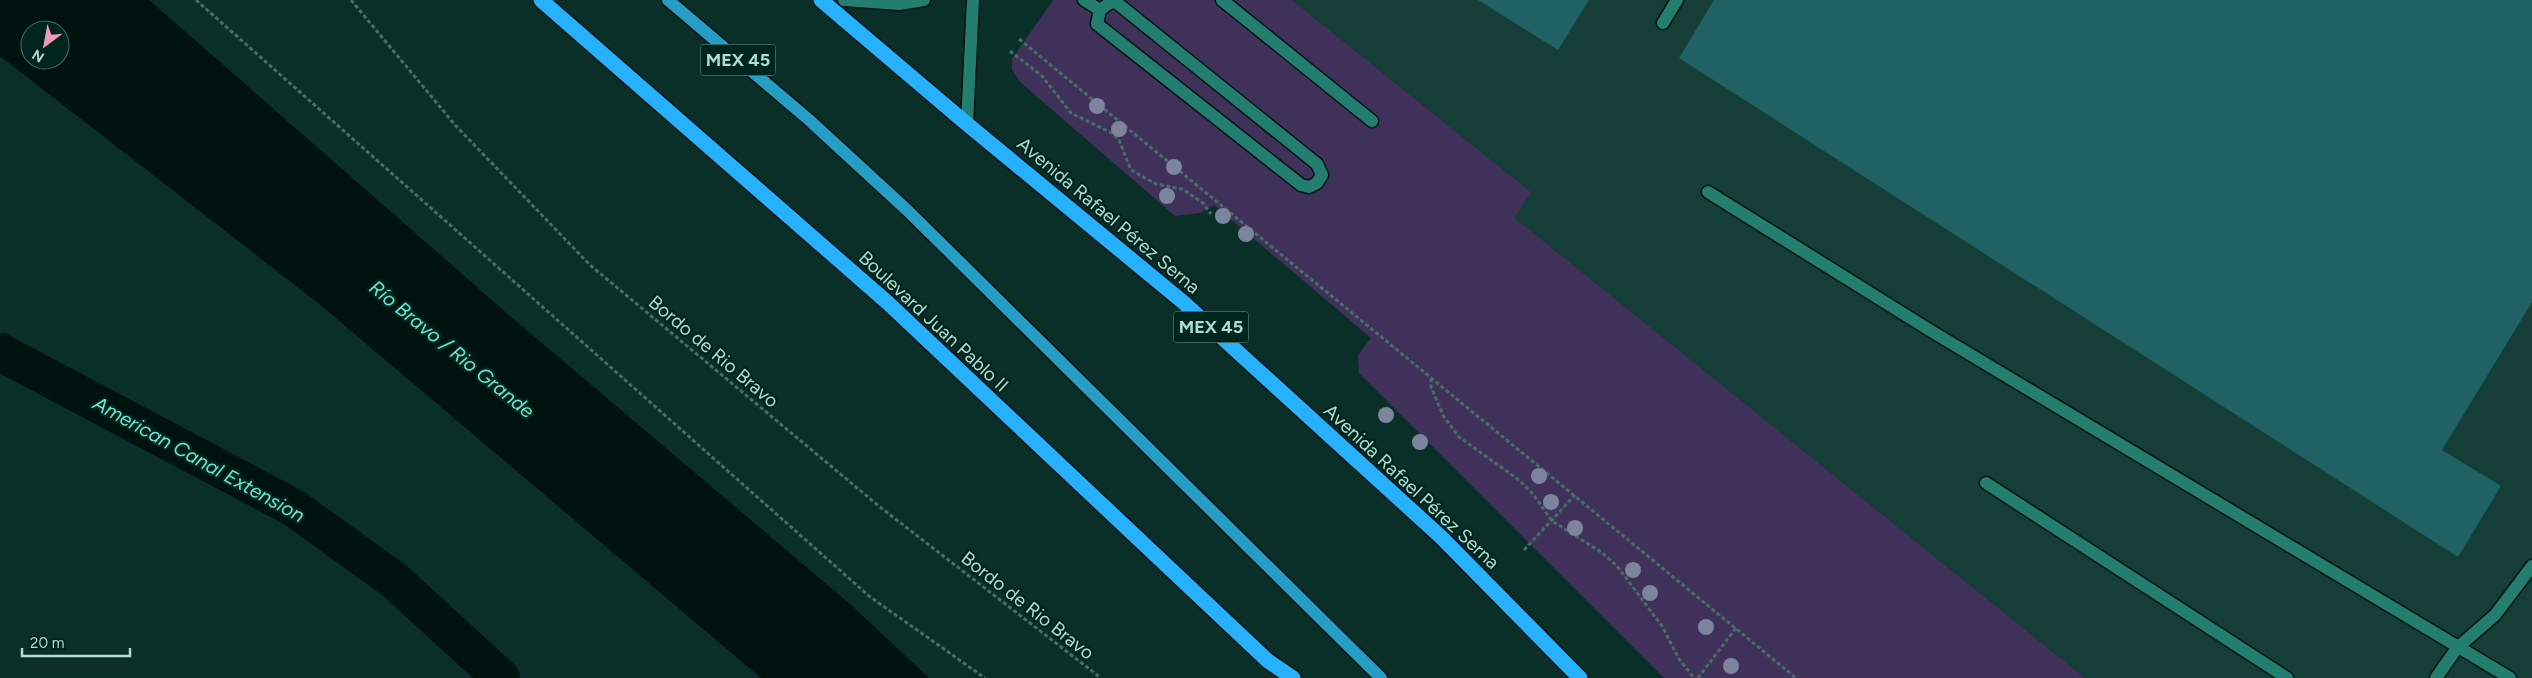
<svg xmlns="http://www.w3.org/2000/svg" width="2532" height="678" font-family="Figtree,sans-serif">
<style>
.built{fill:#143e37}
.green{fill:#40315a}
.water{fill:#00130f;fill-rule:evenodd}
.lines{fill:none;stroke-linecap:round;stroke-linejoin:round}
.canal{stroke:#00130f;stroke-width:38}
.building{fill:#206164}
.minor-casing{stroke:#061411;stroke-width:15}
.major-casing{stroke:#061411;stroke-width:15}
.highway-casing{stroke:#061411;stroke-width:18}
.path{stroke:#456e67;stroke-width:3;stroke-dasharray:4 2.5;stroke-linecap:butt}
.minor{stroke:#247e70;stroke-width:12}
.major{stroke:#269dc5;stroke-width:12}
.highway{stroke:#27b1fd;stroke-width:15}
.tree{fill:#7d849e}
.labels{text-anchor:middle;stroke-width:4.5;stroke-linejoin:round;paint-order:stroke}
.shield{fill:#00251f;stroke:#78a69c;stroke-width:1}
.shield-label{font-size:18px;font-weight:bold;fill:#acddd2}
.street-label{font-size:19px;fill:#acddd2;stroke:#00251f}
.water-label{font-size:20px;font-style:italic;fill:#65e8d2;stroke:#00251f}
</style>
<rect width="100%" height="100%" fill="#0a2f29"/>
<path class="built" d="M1292,0H2532V678H2085L1515,218L1531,192Z"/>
<path class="green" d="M1053,0H1292L1531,192L1515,218L2085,678H1664L1359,373L1358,355L1371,338L1214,205L1200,213L1175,216L1020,82L1012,70V59Z"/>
<path class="water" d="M0,0H149L517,322L850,604L929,678H761L318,303L0,56ZM30,30H60V60H30Z"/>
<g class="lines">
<path class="canal" d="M0,352L294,508L394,580L501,678"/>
</g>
<path class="building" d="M1478,0H1589L1558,50Z
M1714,0H2532V302L2442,450L2501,486L2458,557L1679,58Z"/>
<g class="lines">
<g class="minor-casing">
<path id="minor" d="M844,0L899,4L924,0
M1084,0L1100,10
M1222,0L1372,121
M1111,2L1117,3L1317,164L1322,175L1317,183L1309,187L1301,185L1097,24L1100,10Z
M1663,23L1677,0
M967,124L973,0
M1708,192L1931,331L2510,678
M1986,483L2287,678
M2436,678L2457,648L2495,615L2532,566"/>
</g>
<g class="major-casing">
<path id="major" d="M668,0L808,119L907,210L1381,678"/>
</g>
<g class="highway-casing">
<path id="highway" d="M541,0L888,303L1268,661L1293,678
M821,0L967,124L1183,302L1441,537L1580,678"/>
</g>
<path class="path" d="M196,0L869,596L985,678
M351,0L456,126L590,265L880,507L1101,678
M1019,39L1796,678
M1010,51L1042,76L1071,113L1112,133L1119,140L1131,170L1156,184L1182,189L1203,203L1211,214
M1431,378V387L1444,417L1459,437L1519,480L1533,494L1552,521L1601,552L1617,566L1662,626L1679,659L1694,678
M1524,550L1575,495
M1698,678L1736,628"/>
<use href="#minor" class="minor"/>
<use href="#major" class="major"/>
<use href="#highway" class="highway"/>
</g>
<g class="tree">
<circle cx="1097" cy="106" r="8"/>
<circle cx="1119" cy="129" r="8"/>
<circle cx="1174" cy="167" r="8"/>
<circle cx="1167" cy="196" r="8"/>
<circle cx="1223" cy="216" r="8"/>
<circle cx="1246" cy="234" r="8"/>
<circle cx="1386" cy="415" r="8"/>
<circle cx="1420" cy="442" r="8"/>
<circle cx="1539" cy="476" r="8"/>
<circle cx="1551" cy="502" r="8"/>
<circle cx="1575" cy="528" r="8"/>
<circle cx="1633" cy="570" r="8"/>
<circle cx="1650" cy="593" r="8"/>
<circle cx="1706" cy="627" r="8"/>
<circle cx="1731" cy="666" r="8"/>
</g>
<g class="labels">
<g class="shield">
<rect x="700.5" y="44.5" width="75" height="31" rx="4"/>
<rect x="1173.5" y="311.5" width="75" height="31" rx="4"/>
</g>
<g class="shield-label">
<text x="738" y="66">MEX 45</text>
<text x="1211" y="333">MEX 45</text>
</g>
<g class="street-label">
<text transform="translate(1109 215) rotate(40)" y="7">Avenida Rafael Pérez Serna</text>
<text transform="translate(934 321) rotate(43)" y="7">Boulevard Juan Pablo II</text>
<text transform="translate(714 351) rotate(40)" y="7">Bordo de Rio Bravo</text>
<text transform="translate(1412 486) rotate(43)" y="7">Avenida Rafael Pérez Serna</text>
<text transform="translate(1028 605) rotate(38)" y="7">Bordo de Rio Bravo</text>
</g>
<g class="water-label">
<text transform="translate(452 349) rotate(39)" y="7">Río Bravo / Rio Grande</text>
<text transform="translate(199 459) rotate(29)" y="7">American Canal Extension</text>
</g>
</g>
<g transform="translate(45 45) rotate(212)"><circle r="24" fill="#00251f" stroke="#456f67"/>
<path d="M0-4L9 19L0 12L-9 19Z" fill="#f09ab4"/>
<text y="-8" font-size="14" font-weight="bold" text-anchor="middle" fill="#acddd2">N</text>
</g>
<path d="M22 648v8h108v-8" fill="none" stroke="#acddd2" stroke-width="2.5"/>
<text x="30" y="648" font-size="15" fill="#acddd2" stroke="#00251f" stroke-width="4" paint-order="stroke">20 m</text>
</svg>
